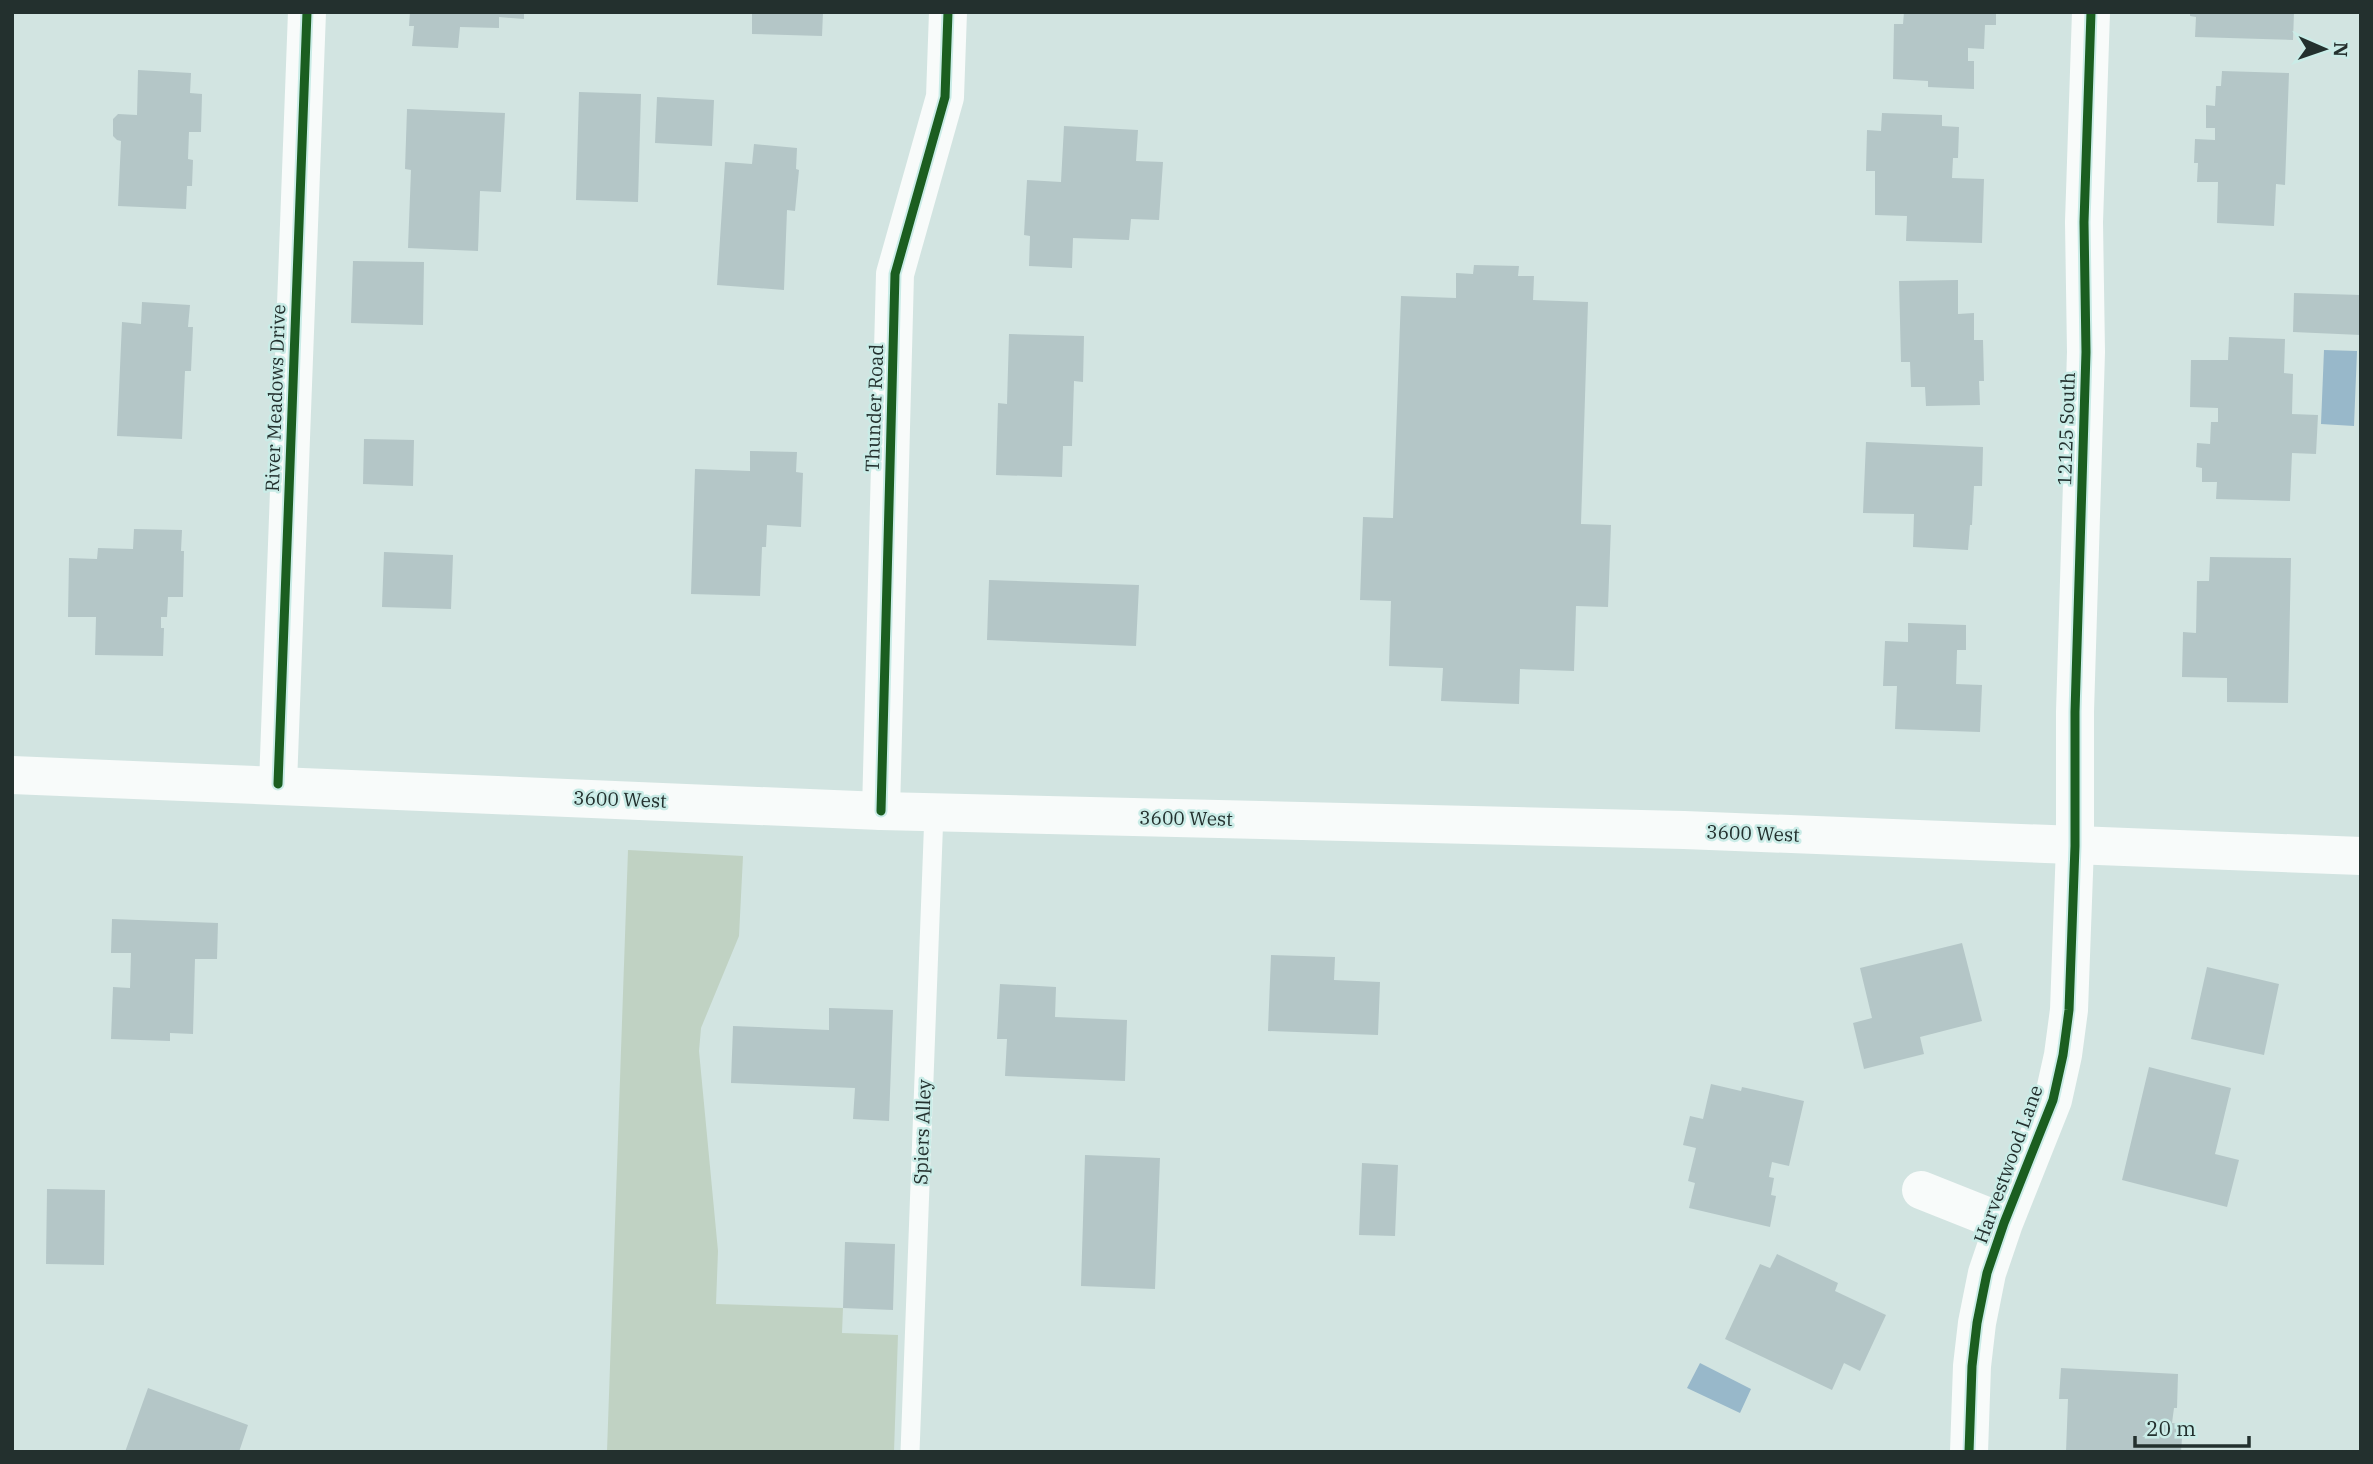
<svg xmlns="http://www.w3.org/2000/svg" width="2373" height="1464" font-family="'IBM Plex Serif',serif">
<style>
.green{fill:#c0d2c3}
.water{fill:#98b8ca}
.building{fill:#b4c6c7}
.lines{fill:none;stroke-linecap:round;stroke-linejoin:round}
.lane{stroke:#f8fbfa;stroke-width:19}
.street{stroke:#f8fbfa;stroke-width:38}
.secondary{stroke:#f8fbfa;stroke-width:38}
.cycleway-casing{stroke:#caece7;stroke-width:13}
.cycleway{stroke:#1b5e20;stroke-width:9}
.labels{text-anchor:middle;stroke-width:5;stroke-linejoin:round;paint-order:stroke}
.street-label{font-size:19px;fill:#23302e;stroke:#caece7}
</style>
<rect width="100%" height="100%" fill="#d2e4e1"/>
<path class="green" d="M628,850L743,856L739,936L701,1028L699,1051L718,1251L716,1304L843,1308L842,1333L898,1335L894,1452H607Z"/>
<path class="water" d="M2324,350L2357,351L2354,426L2321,424Z
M1700,1363L1751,1389L1740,1413L1687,1388Z"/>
<path class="building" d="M410,12H524V19L499,17V28L460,27L458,48L412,46L414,26H409Z
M752,12H823L822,36L752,34Z
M1904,12H1996V25H1985L1984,49L1968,48V61H1974V89L1928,87V81L1893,79L1894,24H1903Z
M2190,12H2294L2293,40L2195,37L2196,17L2190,16Z
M138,70L191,73L190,93L202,94L201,132H189L188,159L193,160L192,186H187L186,209L118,206L121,141L117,140L113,136V119L118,114L137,115Z
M2222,71L2289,73L2285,185L2276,184L2274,226L2217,223L2218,182H2197L2198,163H2194L2195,139L2215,140V128H2206V105L2215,106L2216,86H2221Z
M579,92L641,94L638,202L576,200Z
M657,97L714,100L712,146L655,143Z
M407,109L505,113L501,192L480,191L478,251L408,248L411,170L405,169Z
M1882,113L1942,115V126L1959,127L1958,158H1953L1952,178L1984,179L1982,243L1906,241L1907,216L1875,215V171H1866L1867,130L1881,131Z
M1064,126L1138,130L1136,161L1163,162L1159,220L1131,219L1129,240L1073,238L1072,268L1029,266L1030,236L1024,235L1027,180L1061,182Z
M754,144L797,148L796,169L799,170L795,211L787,210L784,290L717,285L725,162L752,164Z
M353,261L424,262L423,325L351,323Z
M1474,265L1519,266L1518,276H1534L1533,300L1588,302L1581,524L1611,525L1608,607L1576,606L1574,671L1520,669L1519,704L1441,701L1443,668L1389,666L1391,601L1360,600L1363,517L1393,518L1401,296L1456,298V273L1473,274Z
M1958,280V314L1974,313V340H1983L1984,381H1979L1980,405L1926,406L1925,387H1911L1910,362H1901L1899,281Z
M2294,293L2361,295V335L2293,332Z
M142,302L190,305L188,327H193L191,371H185L182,439L117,436L122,322L141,324Z
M1009,334L1084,336L1083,382L1074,381L1072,446H1063L1062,477L996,475L998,403L1007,404Z
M2229,337L2285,339L2284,373L2293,374L2292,414L2318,415L2316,454L2292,453L2290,501L2216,499L2217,482H2202V468L2196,467L2197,443L2210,444L2211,422H2218V408L2190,407L2191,360H2228Z
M364,439L414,440L413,486L363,484Z
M1866,442L1983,447L1982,486H1974L1972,525H1970L1968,550L1913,547L1914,514L1863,513Z
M750,451L797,452L796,472L803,473L801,527L767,525L766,547H762L760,596L691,594L695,469L750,471Z
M134,529L182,530L181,551H184L183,597H168L167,617H161V628H164L163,656L95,655L96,617H68L69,558L97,559L98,548L133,549Z
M384,552L453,555L451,609L382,607Z
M2210,557L2291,558L2288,703L2227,702V678L2182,677L2183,632L2196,633L2197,581H2209Z
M989,580L1139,585L1136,646L987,640Z
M1908,623L1966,625V650H1957L1956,684L1982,685L1980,732L1895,729L1897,686H1883L1885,641L1908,642Z
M112,919L218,923L217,959H195L193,1034L170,1033V1041L111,1039L113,987L130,988L131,953H111Z
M1962,943L1982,1021L1920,1037L1924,1054L1864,1069L1853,1023L1872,1018L1860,968Z
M1271,955L1335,957L1334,980L1380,982L1378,1035L1268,1031Z
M2207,967L2279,984L2264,1055L2191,1039Z
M1000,984L1056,987L1055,1017L1127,1020L1125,1081L1005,1076L1007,1039H997Z
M829,1008L893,1010L889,1121L853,1119L855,1088L731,1083L733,1026L829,1030Z
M2149,1067L2231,1088L2215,1154L2239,1160L2227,1207L2122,1180Z
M1711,1084L1741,1091L1742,1087L1804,1101L1789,1166L1772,1162L1769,1177L1774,1178L1771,1195L1776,1196L1770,1227L1689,1208L1695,1183L1688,1181L1696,1148L1683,1145L1690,1116L1703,1119Z
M1085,1155L1160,1158L1155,1289L1081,1286Z
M1362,1163L1398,1165L1395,1236L1359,1235Z
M47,1189L105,1190L104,1265L46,1264Z
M845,1242L895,1244L893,1310L843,1308Z
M1777,1254L1838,1283L1835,1291L1886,1315L1860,1371L1844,1363L1832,1390L1725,1339L1760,1264L1770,1268Z
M2061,1368L2178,1374L2177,1408H2174L2172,1423L2183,1424L2181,1452H2066L2068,1399H2059Z
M148,1388L248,1425L239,1452H125Z"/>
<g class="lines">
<path class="lane" d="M910,1452L934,812"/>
<path class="street" d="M278,784L307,12
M881,811L895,274L945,97L948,12
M1921,1190L2004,1223
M1969,1452L1972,1366L1977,1323L1987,1273L2004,1223L2053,1100L2063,1055L2069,1010L2075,846V712L2086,352L2084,222L2091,12"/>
<path class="secondary" d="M12,775L881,811L1684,830L2361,856"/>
<g class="cycleway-casing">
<path id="cycleway" d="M278,784L307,12
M881,811L895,274L945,97L948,12
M1969,1452L1972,1366L1977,1323L1987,1273L2004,1223L2053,1100L2063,1055L2069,1010L2075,846V712L2086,352L2084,222L2091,12"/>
</g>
<use href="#cycleway" class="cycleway"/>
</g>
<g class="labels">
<g class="street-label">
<text transform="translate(275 398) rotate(-88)" y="7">River Meadows Drive</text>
<text transform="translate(874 408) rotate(-88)" y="7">Thunder Road</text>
<text transform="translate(2066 429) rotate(-88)" y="7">12125 South</text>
<text transform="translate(620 799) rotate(2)" y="7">3600 West</text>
<text transform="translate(1186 818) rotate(1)" y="7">3600 West</text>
<text transform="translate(1753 833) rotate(2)" y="7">3600 West</text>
<text transform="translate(922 1132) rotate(-88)" y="7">Spiers Alley</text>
<text transform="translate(2008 1164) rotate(-70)" y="7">Harvestwood Lane</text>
</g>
</g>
<rect width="2373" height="1464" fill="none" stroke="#23302e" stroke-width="28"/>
<g transform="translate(2324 49) rotate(92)" stroke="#caece7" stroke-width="5" paint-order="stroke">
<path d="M0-5L12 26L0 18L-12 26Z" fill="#23302e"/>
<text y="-10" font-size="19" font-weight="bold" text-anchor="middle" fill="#23302e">N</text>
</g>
<path d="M2135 1436v10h114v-10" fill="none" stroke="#23302e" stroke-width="3.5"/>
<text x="2146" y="1436" font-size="21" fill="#23302e" stroke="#caece7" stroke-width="5" paint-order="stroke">20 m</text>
</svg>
